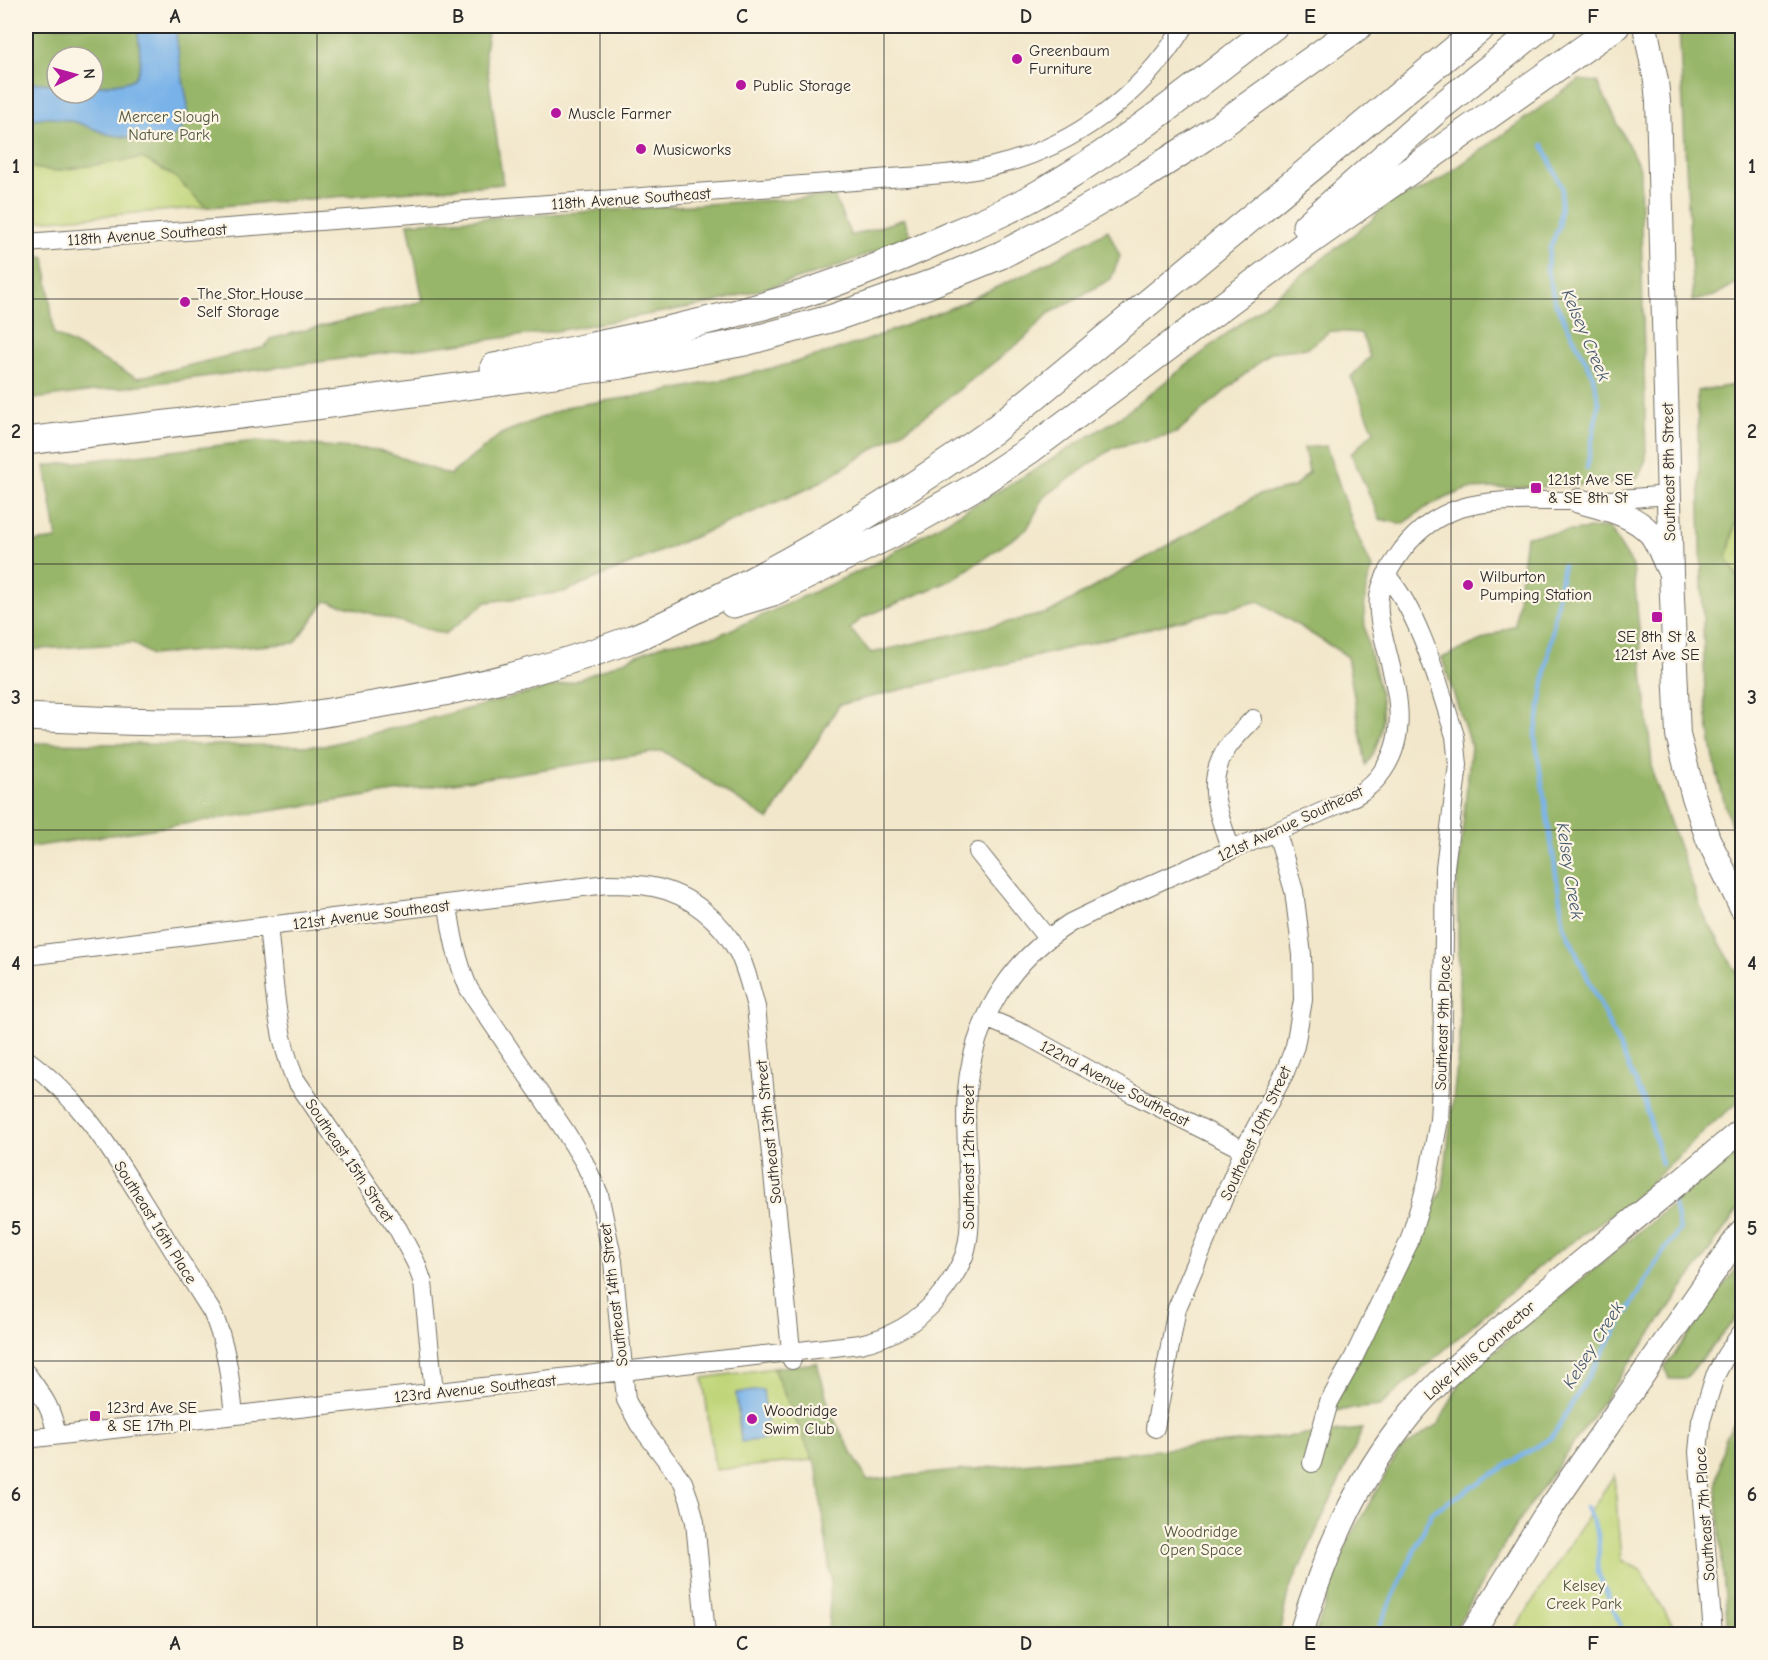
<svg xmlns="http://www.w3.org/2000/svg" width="1768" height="1660" font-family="'Comic Neue',sans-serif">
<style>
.green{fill:#c0d579;stroke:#768052;stroke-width:1.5;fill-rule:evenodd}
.forest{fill:#98b669;stroke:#62704a;stroke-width:1.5;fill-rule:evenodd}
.water{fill:#78b2e9;stroke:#526e8a;stroke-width:1.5}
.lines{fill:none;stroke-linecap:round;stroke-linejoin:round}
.stream{stroke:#78b2e9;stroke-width:4.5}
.minor-casing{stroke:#716d63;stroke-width:20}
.major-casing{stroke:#716d63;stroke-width:26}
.highway-casing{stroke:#716d63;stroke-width:29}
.minor{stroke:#fff;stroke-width:18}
.major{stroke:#fff;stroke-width:24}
.highway{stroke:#fff;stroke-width:27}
.grid{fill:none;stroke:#2b2b2b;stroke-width:1.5;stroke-opacity:0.55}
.poi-dot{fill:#b5179e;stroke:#fcf5e5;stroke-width:2}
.labels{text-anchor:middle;stroke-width:4.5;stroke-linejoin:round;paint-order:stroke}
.poi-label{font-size:16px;fill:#2b2b2b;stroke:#fcf5e5;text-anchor:start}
.park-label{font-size:16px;fill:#50563e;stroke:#fcf5e5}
.street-label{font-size:16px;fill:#2b2b2b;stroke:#fcf5e5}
.water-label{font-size:18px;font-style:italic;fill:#465a6e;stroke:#fcf5e5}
.neatline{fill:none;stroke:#2b2b2b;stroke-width:2}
.grid-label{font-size:20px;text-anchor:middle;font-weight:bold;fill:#2b2b2b}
</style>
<rect width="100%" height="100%" fill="#fcf5e5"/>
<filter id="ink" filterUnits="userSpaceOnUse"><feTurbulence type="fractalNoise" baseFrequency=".0167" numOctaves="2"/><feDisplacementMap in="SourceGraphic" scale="12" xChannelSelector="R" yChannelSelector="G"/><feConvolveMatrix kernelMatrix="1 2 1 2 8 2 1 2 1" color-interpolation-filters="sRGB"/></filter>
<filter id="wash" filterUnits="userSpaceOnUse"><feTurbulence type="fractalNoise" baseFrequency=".008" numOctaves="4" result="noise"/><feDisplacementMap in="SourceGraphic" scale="24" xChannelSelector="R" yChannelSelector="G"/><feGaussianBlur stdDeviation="1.35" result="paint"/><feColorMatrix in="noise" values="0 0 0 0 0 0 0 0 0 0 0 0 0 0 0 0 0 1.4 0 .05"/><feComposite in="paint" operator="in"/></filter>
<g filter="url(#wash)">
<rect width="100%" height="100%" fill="#f2e7cb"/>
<path class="green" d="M26,26H244L258,203L26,222ZM57,57H93V93H57Z
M1742,494V585L1727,558Z
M773,1368L813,1460L715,1470L703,1378Z
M1614,1475L1621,1560L1641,1570L1678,1634H1512Z"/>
<path class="forest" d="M26,26H489L485,51L503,184L206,207L174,176L142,158L54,171L26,167ZM57,57H93V93H57Z
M1679,26H1742V280L1714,296L1693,301Z
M1579,80L1597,82L1640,169L1646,459L1639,476L1623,484L1467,489L1430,505L1402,524L1380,519L1351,454L1374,431L1351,377L1370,357L1361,333L1330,331L1308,348L1271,352L1176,433L1113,448L1044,497L1027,529L952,580L862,618L850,629L871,653L1048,613L1258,495L1294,487L1309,472L1304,448L1326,446L1355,530L1372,568C1365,587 1363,606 1365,627C1371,678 1400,716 1366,765L1347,656L1259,601L839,705L769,820L663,751L26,848V743L324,746L575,681L667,643L717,636L868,567L1031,472L1119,418L1372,220L1386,203L1419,191L1438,181Z
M834,196L851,236L904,219L911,237L825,271L713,303L556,331L26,400V258L45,257L54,334L137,378L265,347L270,339L423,301L408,223Z
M1108,230L1120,256L1111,279L1048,314L1024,339L916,423L812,487L564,592L487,602L445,634L326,601L295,643L151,655L133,643L26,650V543L57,539L45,466L256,441L379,450L450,475L501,434L570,406L653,394L727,379L789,364L865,341L953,307L1034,270Z
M1742,384V494L1727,558L1742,585V856C1722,805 1711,754 1705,700L1697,391Z
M1609,527L1633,566L1653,775L1703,914L1742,981V1099L1712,1124L1632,1200L1548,1259L1380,1406L1331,1411L1443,1188L1460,1039L1457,883L1471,747L1442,658L1515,625L1526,536Z
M1742,1147V1204L1516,1525L1452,1634H1315L1347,1543L1399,1451L1439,1423L1463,1377Z
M1742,1261V1311L1685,1379H1669L1665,1367Z
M817,1363L831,1414L867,1480L1363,1429L1288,1593L1279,1634H828L831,1580L817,1469L773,1368Z
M1742,1412V1634H1728L1716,1487L1725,1438Z"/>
<path class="water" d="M137,26H175L180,64L188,105L185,124L173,138L161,143L107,134L76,122L47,117L26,120V82L57,84V93H93V86C105,84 121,85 131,80C146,74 138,39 137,26Z
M763,1390L769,1439L741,1442L736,1393Z"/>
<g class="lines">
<path class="stream" d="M1543,145L1562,188L1559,226L1550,248L1547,269L1555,302L1592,373L1599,402L1587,468
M1563,565L1535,737L1564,926L1645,1103L1662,1164
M1586,1507L1599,1537L1598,1573L1624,1634
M1376,1634L1432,1512L1552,1437L1662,1254L1680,1229L1673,1202"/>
</g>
</g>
<g filter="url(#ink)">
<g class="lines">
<g class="minor-casing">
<path id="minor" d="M26,243L868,180C908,176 950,176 990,167C1073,148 1140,97 1184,26
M1231,850C1219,814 1203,782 1228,747C1235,737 1245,728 1253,719
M978,852L1047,938
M448,905C452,935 457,961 469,989L565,1131L584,1162L599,1194L613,1261L626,1400L639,1424L683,1482L690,1502L695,1522L706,1634
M268,926C274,977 275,1031 295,1079L398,1229L416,1263L423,1283L434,1392
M26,956L607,884C622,884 638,884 653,887C690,894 722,921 739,954C747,971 751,989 756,1007L792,1360
M986,1018L1024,1034L1133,1094L1244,1150
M26,1059C79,1098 110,1147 144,1203C167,1240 189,1276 212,1312C227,1345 230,1379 234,1415
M26,1373C41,1394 53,1408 56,1435
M1155,1428L1177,1308L1244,1150L1285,1072L1295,1046L1303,1000L1302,955L1294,891L1277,833
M26,1439L860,1344C892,1337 916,1323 937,1299C948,1286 958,1271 964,1256C971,1236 970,1214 969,1193C968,1154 963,1112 969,1074C980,1009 1015,958 1070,923C1123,897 1177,873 1231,850C1263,837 1295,824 1326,810C1345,801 1366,793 1379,776C1411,736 1397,691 1386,647C1382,631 1377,614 1379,597C1381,580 1393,563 1403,549C1418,530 1438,515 1461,508C1499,497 1540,502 1579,501C1609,501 1639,497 1669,495
M1312,1463L1329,1402L1352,1361L1409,1242L1427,1183L1439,1120L1442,1065L1445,867L1458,765L1455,736C1439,687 1421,614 1386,575
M1713,1634L1698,1452L1701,1421L1715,1376L1726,1355L1742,1332"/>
</g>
<g class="major-casing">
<path id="major" d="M1645,26L1656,81L1658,102L1671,574L1678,735L1693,794L1708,839L1742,908
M1579,501C1604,508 1634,514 1651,534C1658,543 1663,558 1668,568
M1301,1634C1322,1561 1353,1488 1400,1427C1439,1375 1493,1335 1543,1294C1609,1240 1676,1185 1742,1130
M1472,1634L1543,1519L1742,1231"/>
</g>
<g class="highway-casing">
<path id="highway" d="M1306,226L1439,108L1542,26
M494,367C588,346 685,329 777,302C837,284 894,261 951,235C987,220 1024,204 1057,183C1134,137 1203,80 1274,26
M26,441L323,405L622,365L745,342L833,318L927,285L1001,255L1060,224L1144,176L1203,138L1359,26
M733,604L773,592L892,534L971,489L1030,450L1306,244L1616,26
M26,717C110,721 195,725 280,719C311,716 342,710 373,705C460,691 546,671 629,640C658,629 686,614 714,600C812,552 904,494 993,431L1483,26"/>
</g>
<use href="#minor" class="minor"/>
<use href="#major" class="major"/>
<use href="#highway" class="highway"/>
</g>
</g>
<path class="grid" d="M317,26V1634M600,26V1634M884,26V1634M1168,26V1634M1451,26V1634M26,299H1742M26,564H1742M26,830H1742M26,1096H1742M26,1361H1742"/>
<g class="poi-dot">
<circle cx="1017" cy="59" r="6"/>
<circle cx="741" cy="85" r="6"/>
<circle cx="556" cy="113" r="6"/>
<circle cx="641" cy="149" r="6"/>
<circle cx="185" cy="302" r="6"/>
<rect x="1530" y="482" width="12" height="12" rx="3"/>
<circle cx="1468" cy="585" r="6"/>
<rect x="1651" y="611" width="12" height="12" rx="3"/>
<rect x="89" y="1410" width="12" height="12" rx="3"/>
<circle cx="752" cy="1419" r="6"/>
</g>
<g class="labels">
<g class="poi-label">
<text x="1029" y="56">Greenbaum<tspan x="1029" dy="18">Furniture</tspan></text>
<text x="753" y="91">Public Storage</text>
<text x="568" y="119">Muscle Farmer</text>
<text x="653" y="155">Musicworks</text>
<text x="197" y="299">The Stor House<tspan x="197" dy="18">Self Storage</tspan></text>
<text x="1548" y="485">121st Ave SE<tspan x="1548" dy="18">&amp; SE 8th St</tspan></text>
<text x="1480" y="582">Wilburton<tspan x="1480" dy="18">Pumping Station</tspan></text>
<text x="1657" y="642" text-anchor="middle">SE 8th St &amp;<tspan x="1657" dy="18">121st Ave SE</tspan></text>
<text x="107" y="1413">123rd Ave SE<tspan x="107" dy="18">&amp; SE 17th Pl</tspan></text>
<text x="764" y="1416">Woodridge<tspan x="764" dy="18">Swim Club</tspan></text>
</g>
<g class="park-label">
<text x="169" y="122">Mercer Slough<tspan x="169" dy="18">Nature Park</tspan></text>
<text x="1201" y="1537">Woodridge<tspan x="1201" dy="18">Open Space</tspan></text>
<text x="1584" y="1591">Kelsey<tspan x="1584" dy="18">Creek Park</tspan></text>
</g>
<g class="street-label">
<text transform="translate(631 198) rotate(-4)" y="6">118th Avenue Southeast</text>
<text transform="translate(147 234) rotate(-4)" y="6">118th Avenue Southeast</text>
<text transform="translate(1668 472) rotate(-91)" y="6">Southeast 8th Street</text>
<text transform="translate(1290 823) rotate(-25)" y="6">121st Avenue Southeast</text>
<text transform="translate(371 914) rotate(-7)" y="6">121st Avenue Southeast</text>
<text transform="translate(1442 1023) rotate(-88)" y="6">Southeast 9th Place</text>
<text transform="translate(1115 1083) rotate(28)" y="6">122nd Avenue Southeast</text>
<text transform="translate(768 1132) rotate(-96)" y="6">Southeast 13th Street</text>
<text transform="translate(1255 1133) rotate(-65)" y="6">Southeast 10th Street</text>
<text transform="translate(968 1157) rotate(-90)" y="6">Southeast 12th Street</text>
<text transform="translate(350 1160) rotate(56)" y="6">Southeast 15th Street</text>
<text transform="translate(156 1222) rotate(58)" y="6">Southeast 16th Place</text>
<text transform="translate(613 1295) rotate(-97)" y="6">Southeast 14th Street</text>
<text transform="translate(1479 1350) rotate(-41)" y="6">Lake Hills Connector</text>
<text transform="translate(475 1388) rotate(-6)" y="6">123rd Avenue Southeast</text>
<text transform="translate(1704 1514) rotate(-94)" y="6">Southeast 7th Place</text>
</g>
<g class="water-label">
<text transform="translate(1586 335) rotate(67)" y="6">Kelsey Creek</text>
<text transform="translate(1570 871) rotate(81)" y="6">Kelsey Creek</text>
<text transform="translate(1593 1345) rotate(-58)" y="6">Kelsey Creek</text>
</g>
</g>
<rect width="1768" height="1660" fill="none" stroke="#fcf5e5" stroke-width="66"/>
<g transform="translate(75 75) rotate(85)"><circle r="28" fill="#fcf5e5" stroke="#a8a49b" stroke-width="1.5"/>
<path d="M0-4.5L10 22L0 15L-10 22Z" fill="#b5179e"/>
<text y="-9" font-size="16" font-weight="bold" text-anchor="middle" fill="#2b2b2b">N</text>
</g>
<rect x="33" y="33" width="1702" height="1594" class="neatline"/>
<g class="grid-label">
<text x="175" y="23">A</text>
<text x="458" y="23">B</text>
<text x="742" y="23">C</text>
<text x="1026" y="23">D</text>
<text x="1310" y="23">E</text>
<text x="1593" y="23">F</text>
<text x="16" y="173">1</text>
<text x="1752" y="173">1</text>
<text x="16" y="438">2</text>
<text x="1752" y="438">2</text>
<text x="16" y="704">3</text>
<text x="1752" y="704">3</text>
<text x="16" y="970">4</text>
<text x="1752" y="970">4</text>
<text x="16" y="1235">5</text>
<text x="1752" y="1235">5</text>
<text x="16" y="1501">6</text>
<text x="1752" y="1501">6</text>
<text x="175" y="1650">A</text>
<text x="458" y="1650">B</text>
<text x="742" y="1650">C</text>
<text x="1026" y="1650">D</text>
<text x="1310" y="1650">E</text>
<text x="1593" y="1650">F</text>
</g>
</svg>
